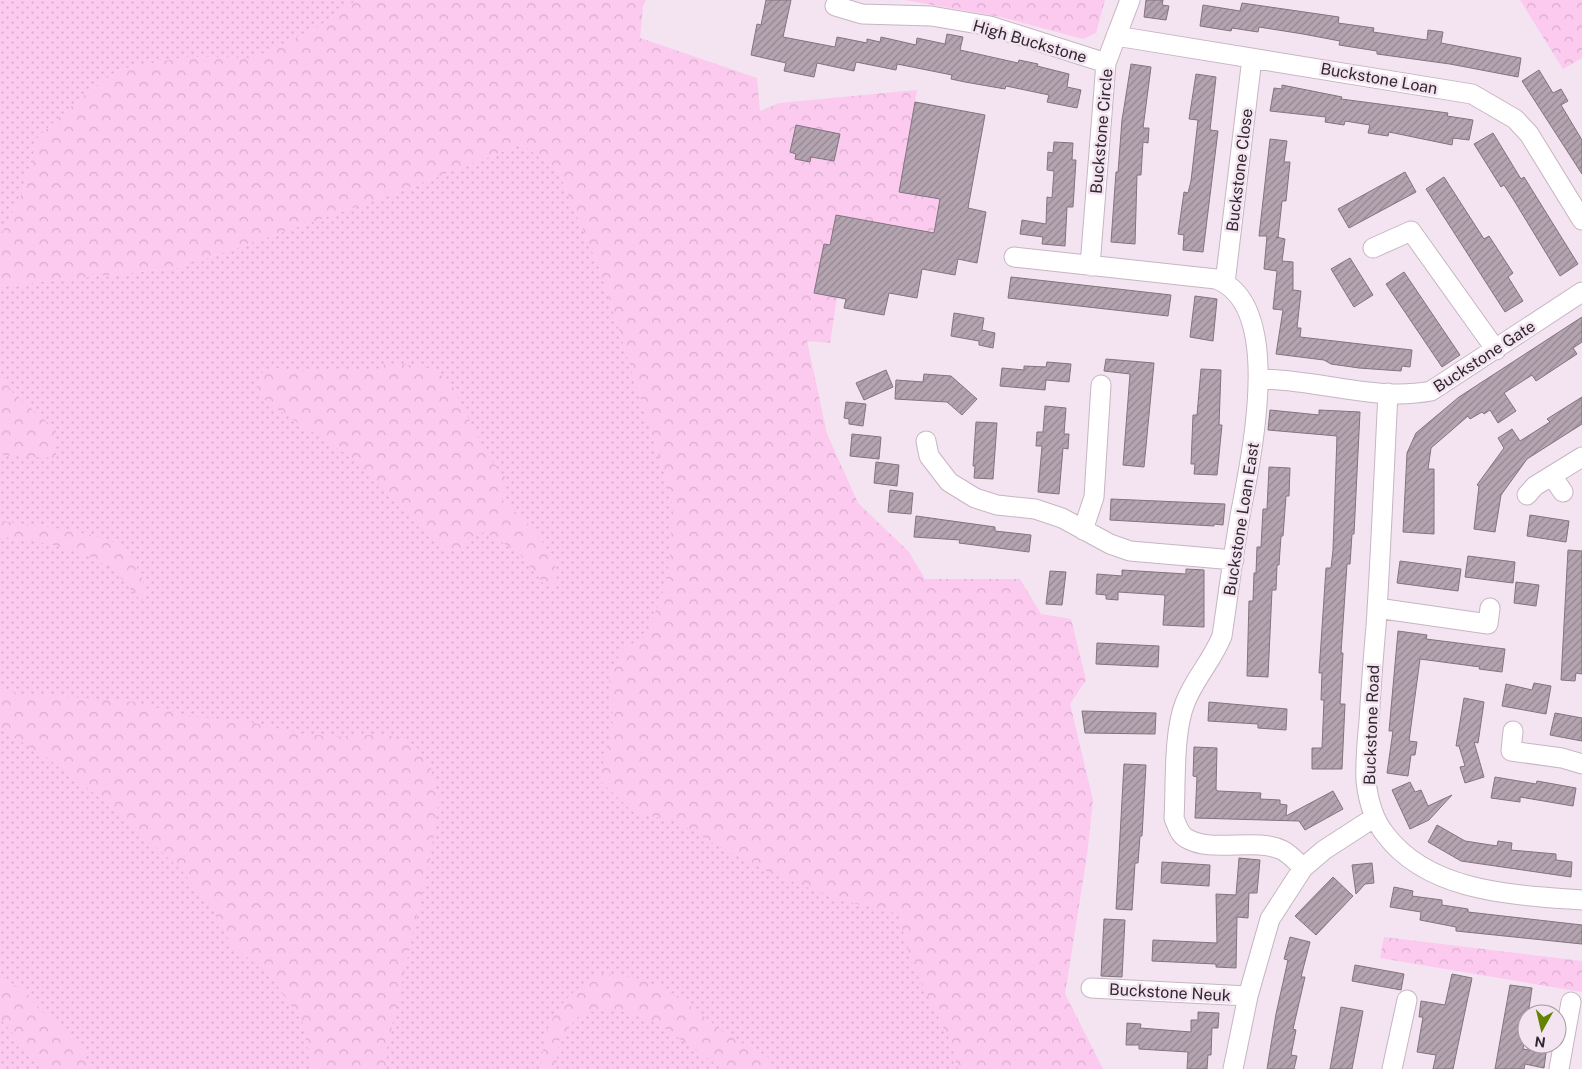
<svg xmlns="http://www.w3.org/2000/svg" width="1582" height="1069" font-family="'Public Sans',sans-serif">
<style>
.grass{fill:url(#grass-dots)}
.forest{fill:url(#forest-crowns)}
.building{fill:url(#building-hatch);stroke:#83737e}
.lines{fill:none;stroke-linecap:round;stroke-linejoin:round}
.minor-casing{stroke:#c6b6c2;stroke-width:21}
.minor{stroke:#fff;stroke-width:19}
.labels{text-anchor:middle;stroke-width:5;stroke-linejoin:round;paint-order:stroke}
.street-label{font-size:16px;fill:#2f282d;stroke:#f4e3f0}
</style>
<defs>
<pattern id="grass-dots" width="8" height="8" patternUnits="userSpaceOnUse" patternTransform="scale(1.25)"><rect width="8" height="8" fill="#fcc9ef"/><path d="M2 2h.1M6 6h.1" fill="none" stroke="#d8adcd" stroke-width="1.8" stroke-linecap="round"/></pattern>
<pattern id="forest-crowns" width="20" height="18" patternUnits="userSpaceOnUse" patternTransform="scale(1.25)"><rect width="20" height="18" fill="#fcc9ef"/><path d="M2 6a3 3 0 1 1 6 0M12 15a3 3 0 1 1 6 0" fill="none" stroke="#d8adcd"/></pattern>
<pattern id="building-hatch" width="6" height="6" patternUnits="userSpaceOnUse" patternTransform="scale(1.25)"><rect width="6" height="6" fill="#b4a4b0"/><path d="M-1 1l2-2M0 6l6-6M5 7l2-2" fill="none" stroke="#938690"/></pattern>
</defs>
<rect width="100%" height="100%" fill="#f4e3f0"/>
<path class="grass" d="M0,0H357L315,29L254,58L185,57L118,70L78,100L38,137L22,193L0,237Z
M522,144L558,171L600,270L672,498L1018,1069H0V286L178,268L385,197Z"/>
<path class="forest" d="M357,0H646L643,6L640,38L757,78L760,111L779,103L917,90L899,191L940,199L934,233L899,227L896,243L876,222L836,215L830,245L824,244L815,293L837,297L830,343L807,341L827,434L858,503L909,552L925,579H1020L1041,614L1071,619L1086,680L1070,704L1093,800L1087,855L1065,994L1103,1069H958L951,1043L913,966L898,914L841,900L775,875L716,845L675,821L634,813L599,780L613,721L609,675L623,648L646,637L666,583L671,548L672,498L600,270L558,171L522,144L385,197L178,268L0,286V237L22,193L38,137L78,100L118,70L185,57L254,58L315,29Z
M905,0H1105L1096,33L1083,39L1001,17Z
M1520,0H1582V58L1563,69Z
M396,363L434,369L452,385L487,455L505,477L503,502C523,516 569,562 554,588L544,584L518,552L485,532L468,538L465,549L451,551L437,545L352,458L269,404L256,390L263,371L278,368L298,372L334,369L375,371L383,365Z
M0,375L13,393L56,430V458L0,455Z
M0,521C25,524 103,532 120,546C135,559 143,577 147,595L141,601C131,590 119,573 106,565C75,547 35,540 0,537Z
M0,691L133,702L191,716L250,722L297,733L338,737L387,734L416,747L429,761L439,800L430,860L387,1048V1069H312L302,1021L271,977L231,944L210,905L181,870L132,825L86,787L43,755L0,729Z
M1384,937L1582,961V992L1380,958Z
M602,973L642,979L676,995L728,1035L769,1058L772,1069H723L658,1024L627,1012L602,1010L581,1014L570,1026L559,1041L556,1069H542C541,1023 562,994 602,973Z
M0,976L26,992L36,1006L77,1042L84,1051L89,1069H44C28,1053 15,1035 0,1019Z"/>
<path class="building" d="M766,0H791L783,37L835,47L837,37L867,43V39L880,42L881,37L916,45L917,38L945,44L947,34L963,37L960,50L1018,63L1019,60L1038,64L1037,66L1069,74L1067,87L1081,90L1077,108L1047,102L1049,95L1006,86L1005,89L965,82L951,79L952,75L897,64L896,70L856,62L854,71L817,63L814,77L784,71L786,63L751,55L757,24L761,25Z
M1146,0H1163L1162,5L1169,6L1166,20L1144,17Z
M1242,3L1339,17L1338,23L1374,28L1373,32L1427,40L1428,30L1443,32L1441,43L1521,58L1518,77L1450,64L1377,54V51L1339,45L1340,41L1303,34L1259,27L1258,32L1232,28L1231,31L1200,26L1203,5L1240,11Z
M1131,64L1151,67L1143,128H1149L1148,143L1143,142L1141,175H1137L1135,244L1111,242L1116,172H1118L1122,120Z
M1539,70L1553,93L1561,89L1568,101L1561,105L1582,140V174L1522,81Z
M1196,74L1216,77L1210,130L1218,131L1203,252L1183,250L1184,235L1178,234L1184,192L1188,193L1191,181L1198,120L1189,119Z
M1282,85L1342,97L1341,99L1448,113L1447,116L1473,120L1469,140L1453,138L1452,145L1389,132L1388,136L1368,133L1370,125L1345,121L1344,125L1325,122L1326,117L1270,111L1274,88L1282,89Z
M915,102L985,115L968,208L986,212L977,263L958,259L955,275L922,269L917,298L889,293L884,315L844,308L846,299L814,293L824,244L830,245L836,215L934,233L940,199L899,192Z
M796,125L840,134L834,161L811,157L810,162L795,159L796,154L790,152Z
M1493,133L1521,179L1524,177L1578,264L1560,276L1515,202L1504,185L1501,187L1474,144Z
M1270,139L1287,141L1284,162H1290L1286,201H1282L1278,238L1276,237L1285,239L1282,261L1293,262V290L1301,291L1297,328H1301L1300,337L1412,350L1410,367L1402,366L1401,371L1359,368L1331,364L1324,360L1276,354L1283,310L1273,309L1277,271L1264,269L1267,236H1259Z
M1054,142L1073,143L1072,160H1076L1073,207H1067L1065,246L1042,244L1043,237L1020,234L1022,220L1046,224L1047,197L1052,198L1054,171L1047,170L1048,152L1053,153Z
M1405,172L1416,192L1349,228L1338,209Z
M1444,177L1484,239L1489,236L1513,273L1508,277L1523,301L1505,312L1426,189Z
M1350,258L1373,295L1354,307L1331,269Z
M1404,272L1460,355L1442,367L1386,284Z
M1011,277L1171,295L1168,316L1008,298Z
M1195,296L1217,299L1213,341L1190,337Z
M954,313L984,318L982,330L995,333L993,348L979,345V341L951,336Z
M1582,317V342L1573,348L1577,354L1536,381L1532,375L1504,393L1516,411L1498,423L1490,410L1484,414L1482,412L1470,419L1468,416L1431,448L1428,469H1434V534L1403,532L1407,453L1416,433L1459,397Z
M1106,359L1154,363L1144,467L1123,465L1130,374L1104,371Z
M1047,362L1071,364L1069,382L1046,380L1045,390L1000,386L1002,368L1024,370V366L1046,367Z
M1201,369L1221,370L1219,425H1222L1217,475L1194,474L1195,464H1191L1193,415H1197Z
M886,370L893,387L864,400L856,383Z
M924,374L951,376L977,399L962,415L947,402L895,399L896,380L923,382Z
M1582,397V424L1527,459L1501,495L1495,532L1474,529L1479,486L1477,485L1504,448L1498,438L1512,429L1520,441L1550,422L1547,419Z
M846,402L866,404L863,426L849,424V419L844,418Z
M1045,406L1066,408L1064,434H1069L1068,449L1063,448L1059,494L1038,492L1042,446H1036L1037,432H1043Z
M1270,410L1319,415V410L1360,412L1354,534H1352L1350,564H1347L1341,653H1343L1340,704H1345L1342,769H1312V748H1322L1324,700H1321L1322,673H1319L1326,568H1331L1333,550L1337,436L1268,430Z
M976,422L997,423L993,479L974,478L975,466H973Z
M852,434L881,437L879,459L850,456Z
M876,462L899,465L897,486L874,483Z
M1269,467L1290,468L1289,496H1286L1283,536H1281L1279,565H1277L1276,590H1272L1268,677L1247,676L1249,601H1253L1254,573H1256L1257,547H1261L1263,509H1267Z
M890,490L913,493L911,514L888,512Z
M1111,499L1225,504L1223,525L1214,524V526L1110,520Z
M1530,515L1569,521L1566,542L1527,536Z
M916,516L995,527V531L1031,535L1029,552L959,543L960,540L914,537Z
M1568,550L1582,551V674L1576,673L1575,681L1561,680Z
M1468,556L1515,562L1513,583L1465,577Z
M1400,561L1461,569L1458,591L1397,583Z
M1186,569L1204,570V627L1163,625L1165,595L1118,592V600L1106,599V595L1096,594L1097,574L1122,576V570L1186,574Z
M1050,571L1066,572L1062,605L1046,604Z
M1516,582L1539,585L1536,606L1514,603Z
M1398,631L1427,635L1426,639L1505,649L1502,672L1479,669L1480,667L1420,659L1409,741L1417,742L1415,755H1411L1408,776L1387,773L1393,731H1389Z
M1097,643L1159,646L1158,667L1096,664Z
M1534,683L1551,686L1546,714L1502,706L1506,684L1532,690Z
M1464,698L1484,702L1478,743L1474,742L1484,777L1465,783L1460,767L1465,766L1459,746H1456Z
M1209,702L1287,709L1286,730L1258,728V724L1208,721Z
M1082,711L1156,713L1155,734L1085,733Z
M1555,713L1582,718V741L1550,735Z
M1194,747L1217,748L1216,790L1218,791L1261,793L1260,799L1280,800V804L1287,805L1286,816L1333,791L1343,809L1305,830L1299,821L1195,818L1197,777L1193,776Z
M1124,764L1146,765L1142,836H1140L1138,863H1135L1132,910L1116,909Z
M1495,777L1536,784L1537,781L1576,788L1573,806L1520,797V802L1491,798Z
M1410,782L1415,792L1421,790L1428,806L1452,795L1429,820L1410,829L1392,790Z
M1437,825L1465,841L1497,846L1498,841L1512,843L1511,850L1556,854V860L1572,862L1571,877L1461,861L1428,842Z
M1239,858L1260,860L1257,893H1249L1248,918L1237,917L1236,968L1216,967V964L1152,961L1153,940L1217,943L1216,894L1236,895Z
M1162,862L1210,865L1209,886L1161,883Z
M1372,863L1374,883L1365,884L1356,894L1352,865Z
M1333,877L1353,896L1316,935L1295,916Z
M1394,887L1413,891L1412,896L1442,900V905L1468,909V912L1582,925V944L1456,931V927L1420,920L1421,912L1390,907Z
M1104,919L1125,920L1122,977L1101,976Z
M1290,937L1310,942L1301,977H1305L1293,1029L1296,1030L1291,1055L1297,1056L1294,1069H1267L1276,1014L1288,960L1284,959Z
M1355,965L1404,974L1401,990L1352,981Z
M1452,974L1472,978L1453,1069H1433L1436,1055L1417,1052L1423,1017H1419L1421,1001L1445,1005Z
M1510,985L1532,988L1523,1049L1546,1053L1544,1068L1525,1064L1524,1069H1495Z
M1341,1007L1363,1011L1352,1069H1330Z
M1198,1012L1219,1013L1218,1028H1212L1211,1055H1208L1207,1069H1187L1188,1052L1139,1049V1045H1126L1127,1023L1141,1024L1140,1028L1191,1032V1020H1198Z"/>
<g class="lines">
<g class="minor-casing">
<path id="minor" d="M835,6L862,14L931,16L990,26L1106,63
M1116,36L1472,94L1515,119L1529,134L1582,220
M1373,248L1411,231L1496,350
M1014,257L1216,279C1286,305 1250,461 1240,516C1233,556 1228,596 1222,636C1212,661 1194,679 1185,703C1173,733 1176,786 1174,818C1177,825 1179,834 1186,838C1212,854 1254,837 1282,850C1290,854 1297,862 1303,868
M1090,266L1106,63L1130,0
M1225,283L1252,58
M1259,379C1316,379 1375,402 1431,391L1582,292
M1388,393C1384,471 1381,549 1376,627C1373,658 1371,690 1369,721C1367,741 1365,761 1366,781C1368,799 1373,819 1385,834C1429,893 1515,895 1582,900
M926,441L929,456L949,482L975,498L997,505L1035,509L1062,518L1110,544L1130,551L1234,560
M1552,476L1563,492
M1527,495L1535,486L1582,457
M1083,530L1094,497L1101,385
M1377,608L1488,624L1490,608
M1513,731L1511,751L1562,758L1582,764
M1091,988L1248,996
M1233,1069L1248,996L1270,919L1303,868L1324,850L1375,817
M1392,1069L1407,1000
M1559,1069L1571,1002"/>
</g>
<use href="#minor" class="minor"/>
</g>
<g class="labels">
<g class="street-label">
<text transform="translate(1030 41) rotate(16)" y="6">High Buckstone</text>
<text transform="translate(1379 78) rotate(10)" y="6">Buckstone Loan</text>
<text transform="translate(1101 131) rotate(-85)" y="6">Buckstone Circle</text>
<text transform="translate(1239 170) rotate(-83)" y="6">Buckstone Close</text>
<text transform="translate(1484 356) rotate(-33)" y="6">Buckstone Gate</text>
<text transform="translate(1241 519) rotate(-81)" y="6">Buckstone Loan East</text>
<text transform="translate(1371 725) rotate(-88)" y="6">Buckstone Road</text>
<text transform="translate(1170 992) rotate(3)" y="6">Buckstone Neuk</text>
</g>
</g>
<g transform="translate(1542 1029) rotate(188)"><circle r="24" fill="#f4e3f0" stroke="#a598a2"/>
<path d="M0-4L9 19L0 12L-9 19Z" fill="#638400"/>
<text y="-8" font-size="14" font-weight="bold" text-anchor="middle" fill="#2f282d">N</text>
</g>
</svg>
